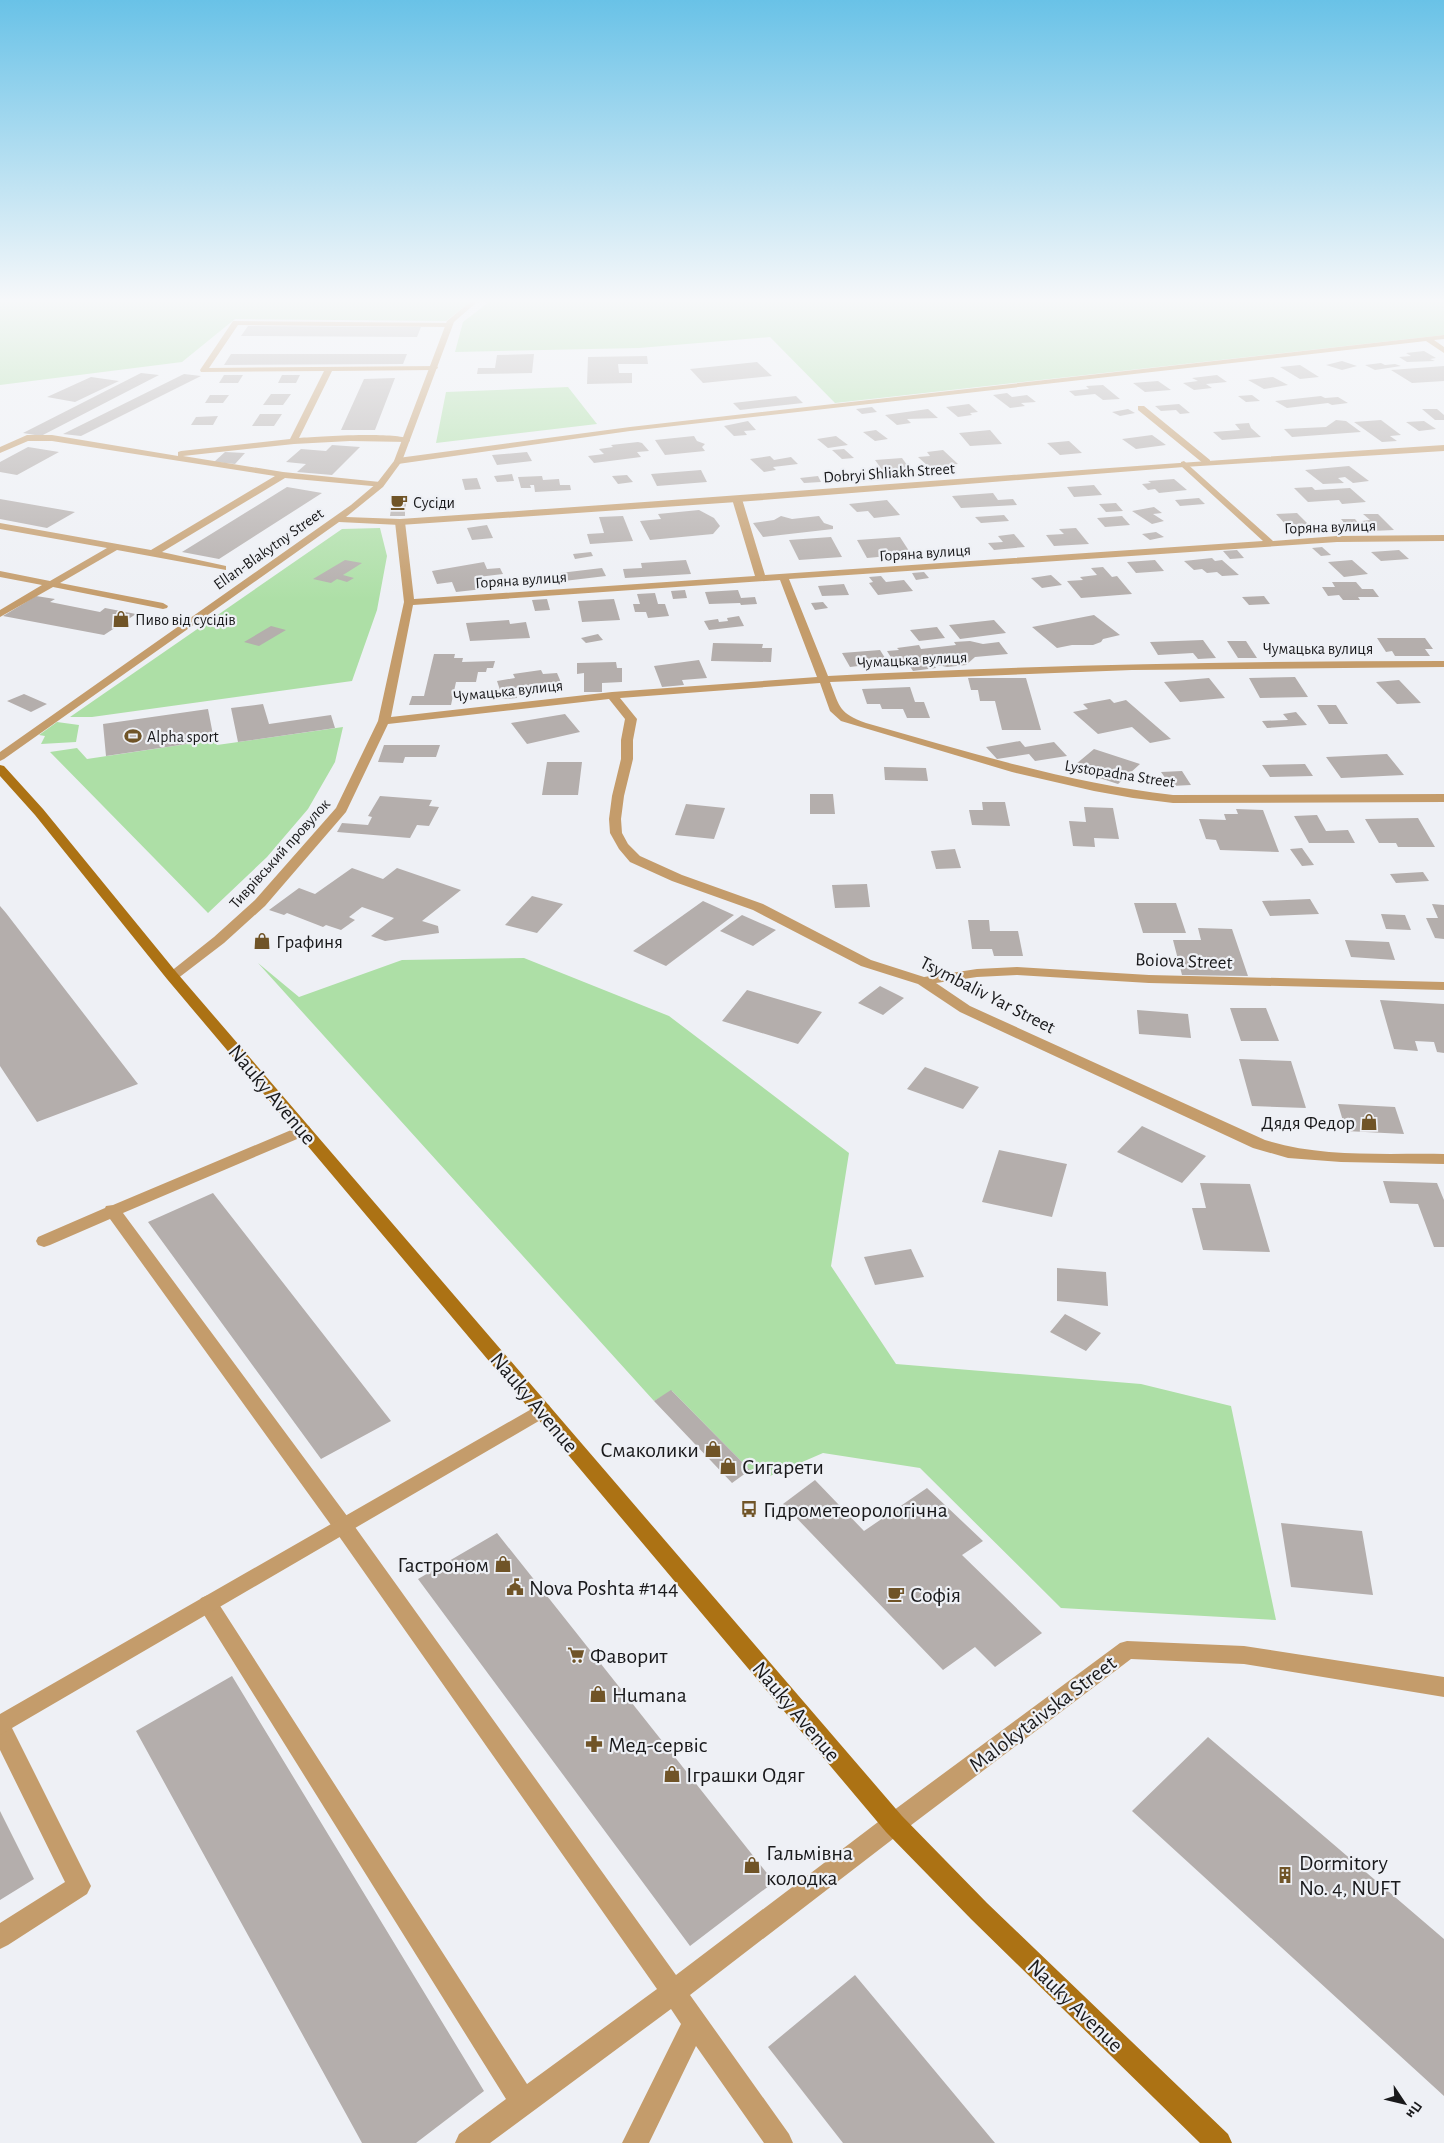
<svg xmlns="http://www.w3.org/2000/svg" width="1444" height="2143" font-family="'Alegreya Sans',sans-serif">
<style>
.green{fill:#addfa6}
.building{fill:#b4aeac}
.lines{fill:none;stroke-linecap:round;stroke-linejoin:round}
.service{fill:#c49c6b;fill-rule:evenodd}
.minor{fill:#c49c6b;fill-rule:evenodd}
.tertiary{fill:#c49c6b;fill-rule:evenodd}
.secondary{fill:#ac7214;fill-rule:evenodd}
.labels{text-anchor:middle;stroke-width:4.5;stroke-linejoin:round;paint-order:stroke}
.far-street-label{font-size:16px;fill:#19191b;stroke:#eef0f5}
.far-poi-label{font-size:16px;fill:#19191b;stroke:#eef0f5;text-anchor:start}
.poi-label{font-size:19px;fill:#19191b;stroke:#eef0f5;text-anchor:start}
.street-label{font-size:19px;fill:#19191b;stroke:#eef0f5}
.near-street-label{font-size:22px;fill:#19191b;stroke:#eef0f5}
.near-poi-label{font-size:22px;fill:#19191b;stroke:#eef0f5;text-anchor:start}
</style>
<rect width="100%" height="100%" fill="#eef0f5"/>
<path class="green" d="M0,302H470L446,321L235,319L182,362L0,385Z
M489,302H1444V335L835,403L770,337L639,348L455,352L463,322Z
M568,387L597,424L436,443L446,392Z
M380,528L387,556L377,610L352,681L92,717H70L342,529Z
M57,722L79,725L76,742L41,744L45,736L39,735Z
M343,727L335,762L308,809L267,857L208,913L50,752L77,748L87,759L214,740L217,745Z
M524,958L669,1016L849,1153L831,1266L896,1364L1141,1384L1231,1406L1276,1620L1061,1608L920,1468L823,1453L770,1476L750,1470L672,1391L654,1401L258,963L299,997L402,960Z"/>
<path class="building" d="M248,326L421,327L417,337L241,336Z
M1424,351L1436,358L1430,359L1435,361L1407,362L1399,357L1411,356L1406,353Z
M231,354H407L403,364L224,365Z
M534,354L532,373L477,374L478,368H495L497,355Z
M647,356L648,364H618L619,373H632V383L587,384L588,357Z
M1342,361L1357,366L1342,370L1326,365Z
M757,362L772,376L703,383L690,369Z
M1381,363L1385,365L1395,364L1401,366L1375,370L1365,365Z
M1300,365L1319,377L1300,379L1280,367Z
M1444,366V381L1412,383L1391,370Z
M141,373L159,375L41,436L23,433Z
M184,374L201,376L81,436L63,434Z
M224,375H243L238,383H219Z
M282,375H300L296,383H278Z
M1217,375L1227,382L1206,384L1212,388L1194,390L1183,383L1198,381L1192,378Z
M91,377L119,381L75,402L47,397Z
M1273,377L1288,385L1264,389L1248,380Z
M395,378L375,430H341L364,379Z
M1158,381L1171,390L1145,392L1133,383Z
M1103,385L1120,399L1103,400L1095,394L1075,396L1069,391L1089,389L1086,386Z
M1007,393L1012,397L1027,395L1036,402L1021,403L1025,406L1010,408L993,395Z
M271,394H291L283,405H263Z
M210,395H229L223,403H205Z
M1252,395L1260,401L1246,402L1238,396Z
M796,396L803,403L740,410L733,403Z
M1321,396L1325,398L1338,397L1348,403L1332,405L1328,403L1287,408L1275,401Z
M969,404L978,412L970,413L972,415L958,417L946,407Z
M1179,404L1190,413L1180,414L1176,410L1161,411L1155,406Z
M872,407L877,412L862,414L856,409Z
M928,409L938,418L907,419L911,423L897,425L885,415Z
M1128,409L1135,413L1120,416L1112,412Z
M1422,409H1437L1444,415V420H1435Z
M260,414H282L274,426H252Z
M218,416L213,425H191L196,417Z
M1336,420L1346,421L1361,432L1292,437L1284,429L1326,427Z
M1381,420L1401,435L1390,436L1397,441L1382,442L1354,422Z
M748,421L756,430L744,431L747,435L734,436L724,426Z
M1424,421L1436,429L1419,431L1406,422Z
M1249,423L1251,428L1261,437L1222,440L1213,432L1240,430L1235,424Z
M876,430L888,439L875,441L863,432Z
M990,430L1002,444L970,446L959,433Z
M1152,435L1166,445L1136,449L1122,439Z
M694,436L697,441L705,444L702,447L705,451L665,455L655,440Z
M836,436L848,445L828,448L817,439Z
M1069,441L1082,453L1060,455L1047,443Z
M638,442L642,443L649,451L637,452L641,457L594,463L588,456L604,454L599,449L613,447L611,445Z
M332,445L360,447L332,475L297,472L306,464L286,462L301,449L326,451Z
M28,447L59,452L17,475L0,472V462Z
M844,449L854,458L842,459L832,450Z
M943,450L958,464L929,467L918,457L930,456L927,452Z
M225,452L245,453L235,464L214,462Z
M527,452L532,461L497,465L492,455Z
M770,456L774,460L791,457L798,464L773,467L776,470L764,472L750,459Z
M902,458L910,469L883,471L875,460Z
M1349,466L1369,481L1353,483L1345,477L1338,478L1344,483L1323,484L1305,470Z
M701,470L707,482L657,486L651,474Z
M512,474L514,481L497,482L494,476Z
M627,475L633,482L618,484L612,476Z
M542,476L543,480L559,479L560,485H570L571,490L535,492L534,485H530L531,488H521L518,477Z
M818,476L821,482L804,483L800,478Z
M477,478L481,489L465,490L462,479Z
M1174,479L1187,490L1159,493L1155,489L1148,490L1142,484L1151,483L1148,481Z
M1094,485L1102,495L1074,497L1067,487Z
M287,487L322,493L219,559L182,552Z
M1312,487L1315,490L1350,488L1366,502L1342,504L1339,500L1308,502L1294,488Z
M993,493L998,500L1013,499L1017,505L961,508L952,496Z
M406,497V507H392V498Z
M1199,498L1205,504L1180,506L1175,500Z
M0,499L75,512L47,528L0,519Z
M887,500L900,515L874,518L868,511L857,512L849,504Z
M1116,503L1123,511L1106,512L1099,504Z
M1154,507L1162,513L1153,514L1164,521L1152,524L1132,511Z
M405,508V516H390L391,509Z
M699,510L714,518L720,526L713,534L650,540L640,521L661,519L658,514Z
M1297,513L1310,526L1288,527L1276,514Z
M1363,514H1378L1394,530L1372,531L1362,521L1370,520Z
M1004,515L1009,521L981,523L975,517Z
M623,516L633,541L590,544L587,534L604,533L599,517Z
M781,516L792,519L819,516L824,523L833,526V529L763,537L753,523L774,520Z
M1122,516L1130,525L1105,527L1097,518Z
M1341,519H1355L1364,530H1350Z
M487,525L493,538L472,540L467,528Z
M1076,528L1089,544L1054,546L1046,535L1064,534L1059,529Z
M1156,532L1164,537L1150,540L1142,534Z
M1014,534L1025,547L994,550L988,543L1003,542L998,536Z
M831,537L842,557L799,560L789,540Z
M900,537L911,554L867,558L857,540Z
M1322,547L1331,555L1321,556L1312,548Z
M1237,550L1244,558L1230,559L1223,551Z
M1399,550L1409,559L1381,561L1371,552Z
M591,552L593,556L575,559L573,554Z
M1212,558L1215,561L1222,560L1239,575L1222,576L1217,572L1207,573L1202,569L1194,570L1184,561Z
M345,560L362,563L343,575L354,578L347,582L337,579L331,583L313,579Z
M686,560L691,574L625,578L623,569L642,568L641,563Z
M1155,560L1164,571L1136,573L1127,562Z
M1352,560L1368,574L1344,577L1328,562Z
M484,562L487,569L500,568L503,574L478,577L483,589L456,592L452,582L437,584L432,571Z
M1103,567L1112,577L1117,576L1132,594L1081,598L1067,581L1083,580L1080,577L1097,575L1091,568Z
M602,568L606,576L564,581L560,573Z
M924,572L929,578L916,580L912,573Z
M1051,575L1062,585L1042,588L1031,578Z
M881,576L886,582L904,580L913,591L878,595L869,583L873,582L869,577Z
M1332,582H1356L1362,589H1373L1379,597H1358L1360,600H1343L1339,595L1328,596L1322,587H1335Z
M844,584L849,595L822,596L818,586Z
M685,590L687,598L673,599L671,591Z
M738,590L741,598L755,597L757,604L741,605L740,603L709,604L705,592Z
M655,593L658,604H665L669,616L648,618L646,612H635L633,604H640L637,594Z
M36,596L55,599L50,602L100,612L105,608L136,614L104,635L3,616Z
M1264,596L1270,604L1249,605L1242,597Z
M547,599L550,610L535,611L532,600Z
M614,599L620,620L582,622L578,601Z
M823,602L828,608L815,610L811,603Z
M1094,615L1120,635L1103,639L1101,642L1093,645H1072L1057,648L1032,627Z
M739,616L744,626L709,630L704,621L718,619L719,622L728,621L727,618Z
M509,620L510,624L526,622L530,638L470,641L466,623Z
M994,620L1006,633L960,639L949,625Z
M271,626L286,630L259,646L244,642Z
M937,627L945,638L919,641L910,630Z
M598,634L603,640L586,643L581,638Z
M1377,638H1425L1433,649H1425L1430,656H1395L1392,651L1386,652Z
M1203,640L1216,658L1198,659L1193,653L1158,655L1150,642Z
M970,641L983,644L999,642L1008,654L975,657L966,665L947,667L933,664L936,668L913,671L907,662L892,659L887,651L899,650L897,648L919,645L921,649L956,645L954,642Z
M1227,641H1246L1257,658H1238Z
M713,643L763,644L762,648H772L771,662L711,661Z
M880,650L885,658H880L882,663L872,664L869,659L864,660L867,665L850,667L842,653Z
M434,654H455L454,658H463L462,662L495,661L493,668H487L486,672H478L476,682H456L451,705H409L412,696H424Z
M699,660L707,678L682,680L684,685L662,687L654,666Z
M616,662L617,668H622V682L602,683V692H584V673L577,674V663Z
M541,670L543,674L557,673L563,687L540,689L539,685L514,688L517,698L503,699L497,681L515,678L513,674Z
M1295,677L1308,697L1260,698L1249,678Z
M968,678H1026L1041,730H1002L995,701H980L978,690H971Z
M1209,678L1225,698L1180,702L1164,682Z
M1399,680L1421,703L1397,704L1376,682Z
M910,687L915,702H924L930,718H907L903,709H882L880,704H867L862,689Z
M24,694L47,704L31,712L7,701Z
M1110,699L1114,703L1126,700L1171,739L1150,743L1132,727L1098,734L1073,712L1088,709L1083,704Z
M263,704L269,724L331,715L335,728L238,742L231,708Z
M1317,705H1336L1348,724H1329Z
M208,709L214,740L106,756L103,724Z
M1296,712L1307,725L1267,728L1262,721L1288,720L1283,714Z
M565,714L580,732L527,744L511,723Z
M1020,741L1025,747L1054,742L1067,756L1035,761L1029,754L997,759L986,747Z
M384,745H440L436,757H405L403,763L378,762Z
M1094,749L1140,764L1118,784L1081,772L1086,768L1076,764Z
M1387,754L1404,775L1341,778L1326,757Z
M547,762H582L578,795H542Z
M1305,764L1313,776L1270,777L1262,765Z
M884,767L926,768L928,781L885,780Z
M1182,771L1191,785L1171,786L1161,772Z
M810,794H833L835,814H810Z
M380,796L432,800L429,806L439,807L429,826L417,825L410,838L337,832L342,823L368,825L372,817L368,816Z
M982,802H1005L1010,826L972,825L969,810H983Z
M686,804L725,808L714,839L675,835Z
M1084,807L1113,808L1119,839L1094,838L1095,847L1073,846L1069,821L1086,822Z
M1236,809L1263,810L1279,852L1220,850L1216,840L1206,839L1199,819L1226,820L1224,814H1238Z
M1317,815L1326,831L1348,830L1355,843H1309L1294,816Z
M1418,818L1435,847H1398L1396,843H1379L1365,819Z
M1302,848L1314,865L1302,866L1290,849Z
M955,849L961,868L936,869L931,851Z
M352,868L383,879L397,868L461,890L422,921L438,926L439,933L385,941L371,936L394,918L362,907L349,917L355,920L341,930L326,925L323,927L287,913L284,915L269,910L299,888L315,894Z
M1423,872L1429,881L1396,883L1390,874Z
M867,884L870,907L835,908L832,885Z
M532,896L563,904L537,933L505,925Z
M1310,899L1319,914L1270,916L1262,901Z
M703,901L734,915L666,966L633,951Z
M1134,903H1176L1186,933H1143Z
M1432,904L1444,905V939L1435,938L1426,918H1438Z
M0,906L6,913L138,1084L37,1122L0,1066Z
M1381,914L1405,915L1411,930L1386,929Z
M742,915L776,930L753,946L720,931Z
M968,920H989L990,931H1018L1023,956H994L992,949H972Z
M1198,928L1232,929L1248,976L1182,975L1173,940H1201Z
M1345,940L1389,942L1395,960L1351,957Z
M880,986L904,998L883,1015L858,1003Z
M747,990L822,1012L798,1044L722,1021Z
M1380,1000L1444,1004V1053L1437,1052L1434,1042L1415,1041L1418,1051L1394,1049Z
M1230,1008H1266L1279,1041H1241Z
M1137,1010L1188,1014L1191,1038L1139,1034Z
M1239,1059L1291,1061L1306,1108L1252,1106Z
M925,1067L979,1087L963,1109L907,1089Z
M1338,1104L1395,1107L1404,1134L1346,1131Z
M1142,1126L1206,1156L1182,1183L1117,1152Z
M999,1150L1067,1164L1052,1217L982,1202Z
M1383,1181L1437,1183L1444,1200V1247H1434L1418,1204L1390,1203Z
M1200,1183L1250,1184L1270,1252L1203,1250L1192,1208H1206Z
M213,1193L391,1421L321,1459L148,1222Z
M911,1249L924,1277L875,1285L864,1257Z
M1057,1268L1106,1272L1108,1306L1057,1301Z
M1065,1314L1101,1333L1086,1351L1050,1332Z
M671,1390L750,1470L732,1483L654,1401Z
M815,1480L864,1531L927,1488L983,1541L962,1555L1042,1633L995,1667L975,1647L943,1670L783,1504Z
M1281,1523L1362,1531L1373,1595L1291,1587Z
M497,1533L774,1882L690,1946L418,1579Z
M232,1676L484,2091L416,2143H362L136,1731Z
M1208,1737L1444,1939V2096L1132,1811Z
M0,1811L34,1879L0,1900Z
M855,1975L995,2143H843L768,2047Z"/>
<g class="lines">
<path class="service" d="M233,321L452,323V327H449L238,325L209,368L437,366L438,368L434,370L332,371L299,438C317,437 399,431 410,440L409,442L350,441L294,444L183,456L283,472L380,482L383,483V487L285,478L162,552L226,566V570L117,550L60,583L163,603L168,606L167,608L163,609L53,587L0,617V610L42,585L0,577V571L50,581L107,548L0,529V523L151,550L275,476L52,441H28L0,453V447L27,435H52L178,456V452L181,451L290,439L324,371L201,372L200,370Z
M303,1125L309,1126L311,1130L309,1134L123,1213L350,1520L676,1975L886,1816L894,1813L902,1816L905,1824L902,1832L690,1995L789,2134L793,2143H764L696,2046L649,2143H622L681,2024L671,2009L490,2143H455L459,2134L506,2099L201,1610L198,1604L201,1598L208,1595L215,1598L527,2084L657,1989L336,1532L110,1219L50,1245L44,1247L38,1245L36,1241L38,1237L105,1208L106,1206L113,1205Z
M0,1717L8,1720L91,1886L87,1894L8,1945L0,1949V1923L65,1882L0,1750Z"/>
<path class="minor" d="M1444,335V339L1434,340L1444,347V353L1426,341L630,431L398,464L394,461L398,458L630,427Z
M1138,406H1144L1210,460V464H1204L1138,410Z
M1184,461L1273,541L1337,536L1444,535V541L1337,542L789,579L828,676C1033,665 1238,661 1444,661V667L1132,670L830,682C840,708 839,713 866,723C968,752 1068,783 1173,795L1444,794V802L1173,803L1133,798L1094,791L1012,772L841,721L830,711L820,683L620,698L637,719L633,740V759L624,796L621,819L622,833L628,844L640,856L682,875L763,904L871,960L924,977L977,969L1017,967L1149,975L1444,982V990L1149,983L1017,975L977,977L936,983L970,1006L1265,1140C1321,1158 1385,1153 1444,1154V1164L1341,1162L1288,1158L1253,1148L960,1012L918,984L861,966L753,910L672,881L630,862L619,849L610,833L609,819L612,796L621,759V740L625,719L609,699L388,724L346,812L265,906L224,943L177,979L172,980L165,976L214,937L255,900L336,808L378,721L404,602L395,522L397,520L400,519L405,522L414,599L755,576L732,499L737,496L742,499L765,575L1263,541L1181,466V462ZM780,580L817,677L612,692L391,717L413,605Z
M542,1403L549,1405L551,1410L549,1415L0,1735V1714Z
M1127,1641L1244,1646L1444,1677V1697L1244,1664L1131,1659L902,1832L894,1835L886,1832L883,1824L886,1816L1120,1643Z"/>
<path class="tertiary" d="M470,302H477L454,322L402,461L383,487L346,517L400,519C748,496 1096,467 1444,445V451L1184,467L737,502L400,525L339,522L4,759L0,761V752L351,505L377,483L394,461L447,321Z"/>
<path class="secondary" d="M0,765L4,766L43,809L177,973L902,1816L987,1903L1228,2134L1232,2143H1200L971,1919L886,1832L167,979L35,815L0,776Z"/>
</g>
<linearGradient id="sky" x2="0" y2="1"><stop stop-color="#69c2e7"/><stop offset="0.5" stop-color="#f7f8fa"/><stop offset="1" stop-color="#f7f8fa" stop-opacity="0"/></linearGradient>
<rect width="1444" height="602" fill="url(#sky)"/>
<defs>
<g id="cafe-bare" transform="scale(1.35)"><path d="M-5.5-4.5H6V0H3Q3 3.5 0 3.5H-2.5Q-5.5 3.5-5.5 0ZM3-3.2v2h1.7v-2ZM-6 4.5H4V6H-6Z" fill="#705427" stroke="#eef0f5" stroke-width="2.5" paint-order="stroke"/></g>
<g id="shop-bare" transform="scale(1.35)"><path d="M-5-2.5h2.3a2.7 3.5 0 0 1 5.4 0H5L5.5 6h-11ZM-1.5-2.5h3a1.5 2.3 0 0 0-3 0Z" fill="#705427" stroke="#eef0f5" stroke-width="2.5" paint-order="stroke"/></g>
<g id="stadium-bare" transform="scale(1.35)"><path d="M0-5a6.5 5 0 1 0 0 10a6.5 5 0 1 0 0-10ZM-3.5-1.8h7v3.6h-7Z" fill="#705427" stroke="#eef0f5" stroke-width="2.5" paint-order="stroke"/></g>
<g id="bus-bare" transform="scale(1.35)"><path d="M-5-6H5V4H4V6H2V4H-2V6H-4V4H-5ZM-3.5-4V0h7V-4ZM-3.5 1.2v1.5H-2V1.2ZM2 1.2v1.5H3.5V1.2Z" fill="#705427" stroke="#eef0f5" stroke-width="2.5" paint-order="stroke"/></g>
<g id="civic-bare" transform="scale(1.35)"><path d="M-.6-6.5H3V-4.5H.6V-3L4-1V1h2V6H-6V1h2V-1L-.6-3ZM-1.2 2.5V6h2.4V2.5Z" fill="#705427" stroke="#eef0f5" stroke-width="2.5" paint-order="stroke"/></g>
<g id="supermarket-bare" transform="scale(1.35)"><path d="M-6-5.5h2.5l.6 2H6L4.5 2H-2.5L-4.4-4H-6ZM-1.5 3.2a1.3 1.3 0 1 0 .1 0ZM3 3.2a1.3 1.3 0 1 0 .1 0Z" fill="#705427" stroke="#eef0f5" stroke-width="2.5" paint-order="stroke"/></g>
<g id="pharmacy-bare" transform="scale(1.35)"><path d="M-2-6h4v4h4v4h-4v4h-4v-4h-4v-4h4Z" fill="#705427" stroke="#eef0f5" stroke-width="2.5" paint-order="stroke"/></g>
<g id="building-bare" transform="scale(1.35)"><path d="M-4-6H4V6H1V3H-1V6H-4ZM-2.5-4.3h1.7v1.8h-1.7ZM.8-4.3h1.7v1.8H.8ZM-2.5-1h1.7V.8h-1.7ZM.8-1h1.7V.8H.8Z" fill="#705427" stroke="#eef0f5" stroke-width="2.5" paint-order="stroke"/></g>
</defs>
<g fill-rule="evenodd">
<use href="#cafe-bare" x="399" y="502"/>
<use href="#shop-bare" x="121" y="619"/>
<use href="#stadium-bare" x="133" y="736"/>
<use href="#shop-bare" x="262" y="941"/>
<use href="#shop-bare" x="1369" y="1122"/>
<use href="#shop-bare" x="713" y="1449"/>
<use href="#shop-bare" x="728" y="1466"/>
<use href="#bus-bare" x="749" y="1509"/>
<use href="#shop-bare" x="503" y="1564"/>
<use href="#civic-bare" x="515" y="1587"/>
<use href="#cafe-bare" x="896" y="1594"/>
<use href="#supermarket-bare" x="576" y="1655"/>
<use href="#shop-bare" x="598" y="1694"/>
<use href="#pharmacy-bare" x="594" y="1744"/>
<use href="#shop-bare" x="672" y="1774"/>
<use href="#shop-bare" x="752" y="1865"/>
<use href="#building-bare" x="1285" y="1875"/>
</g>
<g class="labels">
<g class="far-street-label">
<text transform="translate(889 472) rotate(-4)" y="6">Dobryi Shliakh Street</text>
<text transform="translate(1330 526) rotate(-2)" y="6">Горяна вулиця</text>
<text transform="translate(268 548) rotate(-35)" y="6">Ellan-Blakytny Street</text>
<text transform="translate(925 552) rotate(-4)" y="6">Горяна вулиця</text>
<text transform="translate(521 579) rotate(-4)" y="6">Горяна вулиця</text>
<text x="1318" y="654">Чумацька вулиця</text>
<text transform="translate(912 659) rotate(-3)" y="6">Чумацька вулиця</text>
<text transform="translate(508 690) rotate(-6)" y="6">Чумацька вулиця</text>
<text transform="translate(1120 773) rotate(9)" y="6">Lystopadna Street</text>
<text transform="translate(279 853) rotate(-48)" y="6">Тиврівський провулок</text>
</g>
<g class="far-poi-label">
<text x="413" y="508">Сусіди</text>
<text x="135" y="625">Пиво від сусідів</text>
<text x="147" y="742">Alpha sport</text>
</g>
<g class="poi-label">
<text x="276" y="948">Графиня</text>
<text x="1355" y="1129" text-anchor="end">Дядя Федор</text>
</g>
<g class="street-label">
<text transform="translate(1184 960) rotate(2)" y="7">Boiova Street</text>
<text transform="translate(988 994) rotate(27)" y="7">Tsymbaliv Yar Street</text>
</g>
<g class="near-street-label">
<text transform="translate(273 1094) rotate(50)" y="8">Nauky Avenue</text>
<text transform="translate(535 1402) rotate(50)" y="8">Nauky Avenue</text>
<text transform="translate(797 1711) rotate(50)" y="8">Nauky Avenue</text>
<text transform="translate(1042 1713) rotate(-37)" y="8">Malokytaivska Street</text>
<text transform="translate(1076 2005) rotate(44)" y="8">Nauky Avenue</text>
</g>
<g class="near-poi-label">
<text x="699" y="1457" text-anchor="end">Смаколики</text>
<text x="742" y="1474">Сигарети</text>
<text x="763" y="1517">Гідрометеорологічна</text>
<text x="489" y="1572" text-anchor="end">Гастроном</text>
<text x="529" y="1595">Nova Poshta #144</text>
<text x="910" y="1602">Софія</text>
<text x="590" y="1663">Фаворит</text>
<text x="612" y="1702">Humana</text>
<text x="608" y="1752">Мед-сервіс</text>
<text x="686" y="1782">Іграшки Одяг</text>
<text x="766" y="1860">Гальмівна<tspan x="766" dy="25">колодка</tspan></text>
<text x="1299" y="1870">Dormitory<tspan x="1299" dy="25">No. 4, NUFT</tspan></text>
</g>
</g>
<g transform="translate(1404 2103) rotate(125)" stroke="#eef0f5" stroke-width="4" paint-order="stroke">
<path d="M0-4L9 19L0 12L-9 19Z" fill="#19191b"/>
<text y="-8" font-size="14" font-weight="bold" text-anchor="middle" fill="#19191b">Пн</text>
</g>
</svg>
